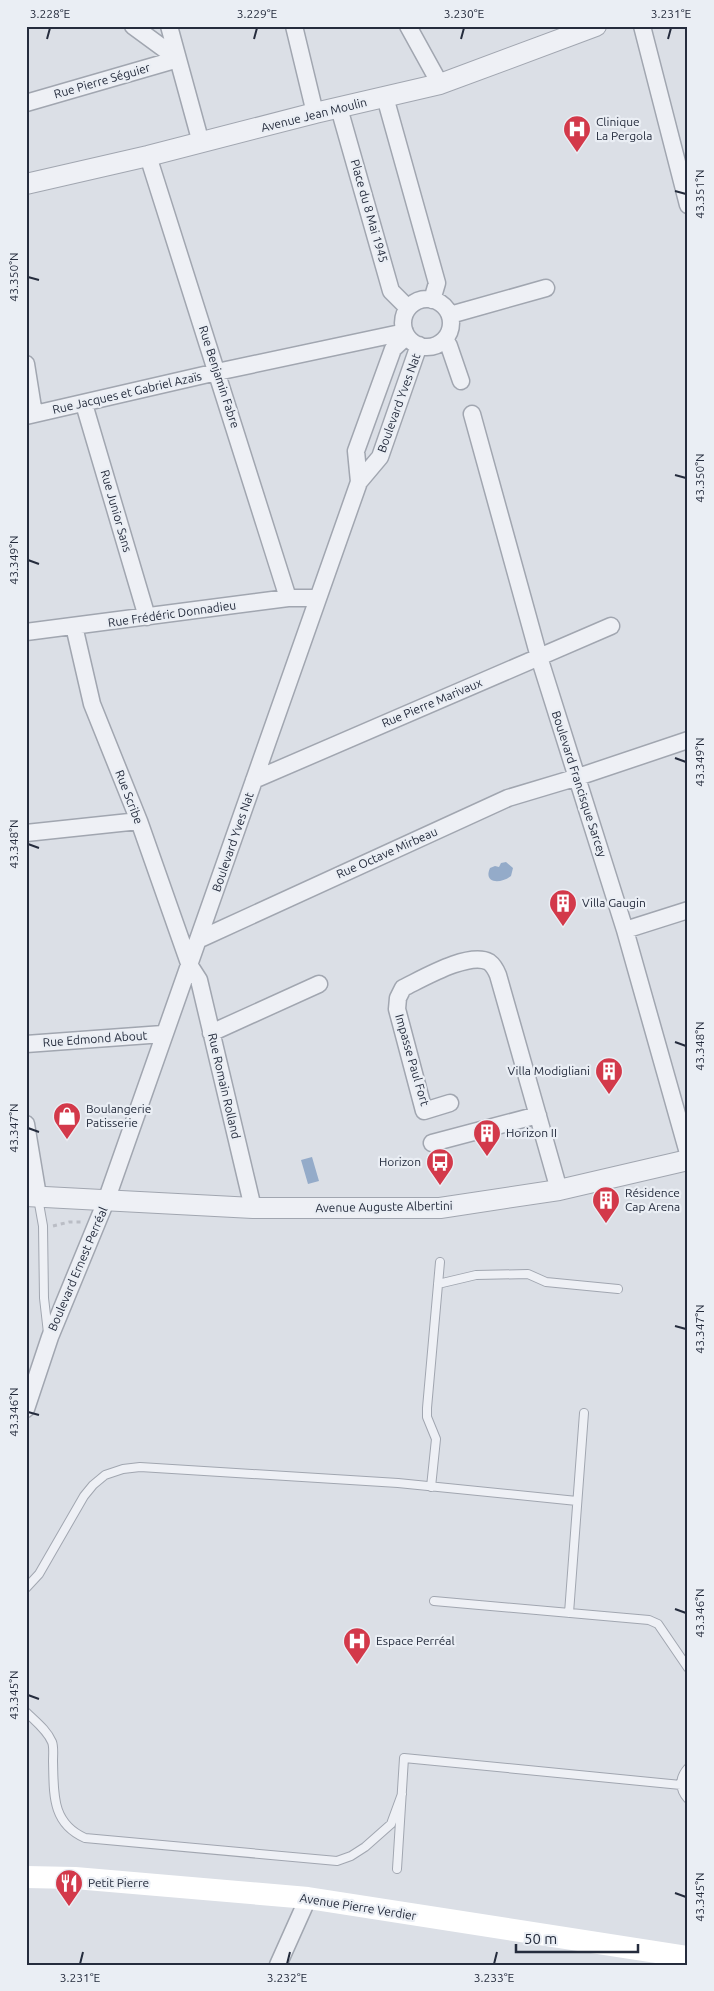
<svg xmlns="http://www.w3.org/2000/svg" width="714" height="1991" font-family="Ubuntu,sans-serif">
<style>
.water{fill:#94abc9}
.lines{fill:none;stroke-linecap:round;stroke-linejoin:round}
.service-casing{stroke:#a1a6b0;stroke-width:10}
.minor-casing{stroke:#a1a6b0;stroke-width:19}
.tertiary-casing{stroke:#a1a6b0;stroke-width:22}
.path{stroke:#babdc5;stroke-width:3;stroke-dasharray:4 4;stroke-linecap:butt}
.service{stroke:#eef0f5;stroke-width:8}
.minor{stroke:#eef0f5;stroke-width:16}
.tertiary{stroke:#eef0f5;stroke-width:20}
.secondary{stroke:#fff;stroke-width:22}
.ticks{fill:none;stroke:#252c3d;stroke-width:2}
.labels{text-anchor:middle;stroke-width:4.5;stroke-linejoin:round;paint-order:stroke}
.street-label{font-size:12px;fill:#252c3d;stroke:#eaeef4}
.poi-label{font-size:12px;fill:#252c3d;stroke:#eaeef4;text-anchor:start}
.neatline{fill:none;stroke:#252c3d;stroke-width:2}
.ticks-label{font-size:12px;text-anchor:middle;fill:#252c3d}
</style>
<rect width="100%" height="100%" fill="#dbdfe6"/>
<path class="water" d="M506,862L513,868L511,876C501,884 483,884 490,868L495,866L499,867L501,863Z
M312,1157L319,1181L308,1184L301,1160Z"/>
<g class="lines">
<g class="service-casing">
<path id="service" d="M38,1198L43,1226L44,1298L48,1333
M438,1284L476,1275L528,1274L546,1282L618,1289
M431,1487L436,1439L427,1417V1408L440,1262
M26,1588L39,1574L84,1496L93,1485L105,1475L123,1469L140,1467L398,1483L577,1501
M434,1601L649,1620L658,1624L688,1668
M569,1613L584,1413
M26,1712C35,1721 47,1730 52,1742C54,1747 53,1755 53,1761C54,1793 51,1823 85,1838L337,1861L351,1856L365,1847L391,1824L402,1794
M688,1768C679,1778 679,1789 688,1799
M397,1869L404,1758L681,1785"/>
</g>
<g class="minor-casing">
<path id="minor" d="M133,26L178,59L201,143
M294,26L315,113
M408,26L440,84
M642,26L688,205
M385,97L437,283L432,300
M26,103L178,59L169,26
M339,108L391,291L408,308
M148,156L288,598
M403 323a24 24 0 1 1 48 0a24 24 0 1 1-48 0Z
M450,315L546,288
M445,339L449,346L461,381
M26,364L34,414
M84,404L147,617
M472,414L539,657L625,930L688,1153
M26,416L217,372L405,332
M359,482L356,451L393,349L407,336
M74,626L92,704L139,821L190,966L199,980L253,1208
M26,632L288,598H317
M254,780L611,626
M26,833L139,821
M625,930L688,910
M200,939L508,798L578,777L688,740
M211,1033L319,984
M26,1044L163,1034
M450,1103L424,1111L397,1009L398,998L403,988C422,979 469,951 489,962C493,965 496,970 498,975L559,1190
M26,1124L38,1196
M432,1143L538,1115
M26,1409L50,1337L106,1201L359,482L380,457L419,345
M278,1965L308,1898"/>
</g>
<g class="tertiary-casing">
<path id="tertiary" d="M26,184L148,156L315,113L440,84L596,26
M26,1196L253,1208H440L559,1190L688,1160"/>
</g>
<path class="path" d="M53,1226L69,1222H81"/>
<use href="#service" class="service"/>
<use href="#minor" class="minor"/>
<use href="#tertiary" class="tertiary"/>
<path class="secondary" d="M26,1877L75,1878L308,1898L688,1957"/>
</g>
<path class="ticks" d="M47,39L50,28M254,39L257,28M461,39L464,28M668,39L671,28M675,191L686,194M28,277L39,280M675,475L686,478M28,560L39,564M675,758L686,762M28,844L39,848M675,1042L686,1046M28,1128L39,1132M675,1326L686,1329M28,1412L39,1415M675,1609L686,1613M28,1695L39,1699M675,1893L686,1897M80,1964L83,1952M287,1964L290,1952M494,1964L497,1952"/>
<defs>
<g id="hospital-pin" transform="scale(1.4375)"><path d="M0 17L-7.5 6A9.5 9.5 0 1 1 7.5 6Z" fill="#d3394a" stroke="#eaeef4"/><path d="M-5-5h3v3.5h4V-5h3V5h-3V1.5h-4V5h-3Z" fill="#fff"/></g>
<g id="building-pin" transform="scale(1.4375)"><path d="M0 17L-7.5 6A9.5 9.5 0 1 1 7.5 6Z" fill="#d3394a" stroke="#eaeef4"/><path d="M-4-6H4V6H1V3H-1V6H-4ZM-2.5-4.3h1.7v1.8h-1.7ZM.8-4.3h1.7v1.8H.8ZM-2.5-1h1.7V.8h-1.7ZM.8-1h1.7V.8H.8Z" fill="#fff"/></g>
<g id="shop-pin" transform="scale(1.4375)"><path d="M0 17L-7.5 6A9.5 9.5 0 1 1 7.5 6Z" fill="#d3394a" stroke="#eaeef4"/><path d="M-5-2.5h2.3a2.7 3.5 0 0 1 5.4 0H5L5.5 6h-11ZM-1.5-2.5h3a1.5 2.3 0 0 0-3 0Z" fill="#fff"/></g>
<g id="bus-pin" transform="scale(1.4375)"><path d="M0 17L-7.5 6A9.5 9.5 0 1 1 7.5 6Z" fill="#d3394a" stroke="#eaeef4"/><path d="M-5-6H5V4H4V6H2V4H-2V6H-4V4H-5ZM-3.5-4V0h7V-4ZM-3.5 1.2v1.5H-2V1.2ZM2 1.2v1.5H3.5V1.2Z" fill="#fff"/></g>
<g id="restaurant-pin" transform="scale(1.4375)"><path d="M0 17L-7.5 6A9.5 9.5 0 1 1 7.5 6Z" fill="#d3394a" stroke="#eaeef4"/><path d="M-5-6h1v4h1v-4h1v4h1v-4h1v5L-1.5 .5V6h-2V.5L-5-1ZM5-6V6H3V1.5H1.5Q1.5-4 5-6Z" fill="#fff"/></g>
</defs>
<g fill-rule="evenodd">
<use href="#hospital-pin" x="577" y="129"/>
<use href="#building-pin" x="563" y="903"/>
<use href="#building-pin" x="609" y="1071"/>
<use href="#shop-pin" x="67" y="1116"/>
<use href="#building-pin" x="487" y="1133"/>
<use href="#bus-pin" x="440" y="1162"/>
<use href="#building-pin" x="606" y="1200"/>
<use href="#hospital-pin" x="357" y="1641"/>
<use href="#restaurant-pin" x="69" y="1883"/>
</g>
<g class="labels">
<g class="street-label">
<text transform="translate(102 81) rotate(-16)" y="4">Rue Pierre Séguier</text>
<text transform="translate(314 115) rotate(-14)" y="4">Avenue Jean Moulin</text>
<text transform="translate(369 211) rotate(74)" y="4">Place du 8 Mai 1945</text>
<text transform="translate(219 377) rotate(72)" y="4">Rue Benjamin Fabre</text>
<text transform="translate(127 393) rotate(-13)" y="4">Rue Jacques et Gabriel Azaïs</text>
<text transform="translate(399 403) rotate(-70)" y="4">Boulevard Yves Nat</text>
<text transform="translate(116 511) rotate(74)" y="4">Rue Junior Sans</text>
<text transform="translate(172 614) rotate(-8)" y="4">Rue Frédéric Donnadieu</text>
<text transform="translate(432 703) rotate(-23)" y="4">Rue Pierre Marivaux</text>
<text transform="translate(579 784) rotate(72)" y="4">Boulevard Francisque Sarcey</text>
<text transform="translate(129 797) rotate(69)" y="4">Rue Scribe</text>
<text transform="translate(233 842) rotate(-71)" y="4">Boulevard Yves Nat</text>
<text transform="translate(387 853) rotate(-24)" y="4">Rue Octave Mirbeau</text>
<text transform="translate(95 1039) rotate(-4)" y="4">Rue Edmond About</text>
<text transform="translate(412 1060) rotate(74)" y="4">Impasse Paul Fort</text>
<text transform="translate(224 1086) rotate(77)" y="4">Rue Romain Rolland</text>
<text transform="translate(384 1207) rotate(-1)" y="4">Avenue Auguste Albertini</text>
<text transform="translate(78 1269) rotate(-67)" y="4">Boulevard Ernest Perréal</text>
<text transform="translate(358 1907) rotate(9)" y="4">Avenue Pierre Verdier</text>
</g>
<g class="poi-label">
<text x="596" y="126">Clinique<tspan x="596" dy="14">La Pergola</tspan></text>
<text x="582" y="907">Villa Gaugin</text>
<text x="590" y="1075" text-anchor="end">Villa Modigliani</text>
<text x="86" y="1113">Boulangerie<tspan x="86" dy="14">Patisserie</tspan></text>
<text x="506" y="1137">Horizon II</text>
<text x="421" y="1166" text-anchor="end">Horizon</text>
<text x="625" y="1197">Résidence<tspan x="625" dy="14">Cap Arena</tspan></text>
<text x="376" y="1645">Espace Perréal</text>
<text x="88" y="1887">Petit Pierre</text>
</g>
</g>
<rect width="714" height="1991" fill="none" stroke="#eaeef4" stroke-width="55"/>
<path d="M516 1944v8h122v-8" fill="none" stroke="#252c3d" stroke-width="2.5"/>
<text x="524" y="1944" font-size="15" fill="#252c3d" stroke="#eaeef4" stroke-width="4" paint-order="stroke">50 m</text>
<rect x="28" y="28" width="658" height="1936" class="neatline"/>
<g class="ticks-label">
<text x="50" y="18">3.228°E</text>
<text x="257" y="18">3.229°E</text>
<text x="464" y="18">3.230°E</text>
<text x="671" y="18">3.231°E</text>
<text transform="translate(700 194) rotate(-90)" y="4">43.351°N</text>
<text transform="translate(14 277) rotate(-90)" y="4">43.350°N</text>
<text transform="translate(700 478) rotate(-90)" y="4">43.350°N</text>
<text transform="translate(14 560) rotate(-90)" y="4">43.349°N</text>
<text transform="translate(700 762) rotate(-90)" y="4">43.349°N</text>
<text transform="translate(14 844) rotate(-90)" y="4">43.348°N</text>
<text transform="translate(700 1046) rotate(-90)" y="4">43.348°N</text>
<text transform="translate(14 1128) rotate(-90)" y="4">43.347°N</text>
<text transform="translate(700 1329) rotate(-90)" y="4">43.347°N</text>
<text transform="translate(14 1412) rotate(-90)" y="4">43.346°N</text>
<text transform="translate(700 1613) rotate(-90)" y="4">43.346°N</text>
<text transform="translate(14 1695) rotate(-90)" y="4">43.345°N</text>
<text transform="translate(700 1897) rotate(-90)" y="4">43.345°N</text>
<text x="80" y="1982">3.231°E</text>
<text x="287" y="1982">3.232°E</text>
<text x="494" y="1982">3.233°E</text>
</g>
</svg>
